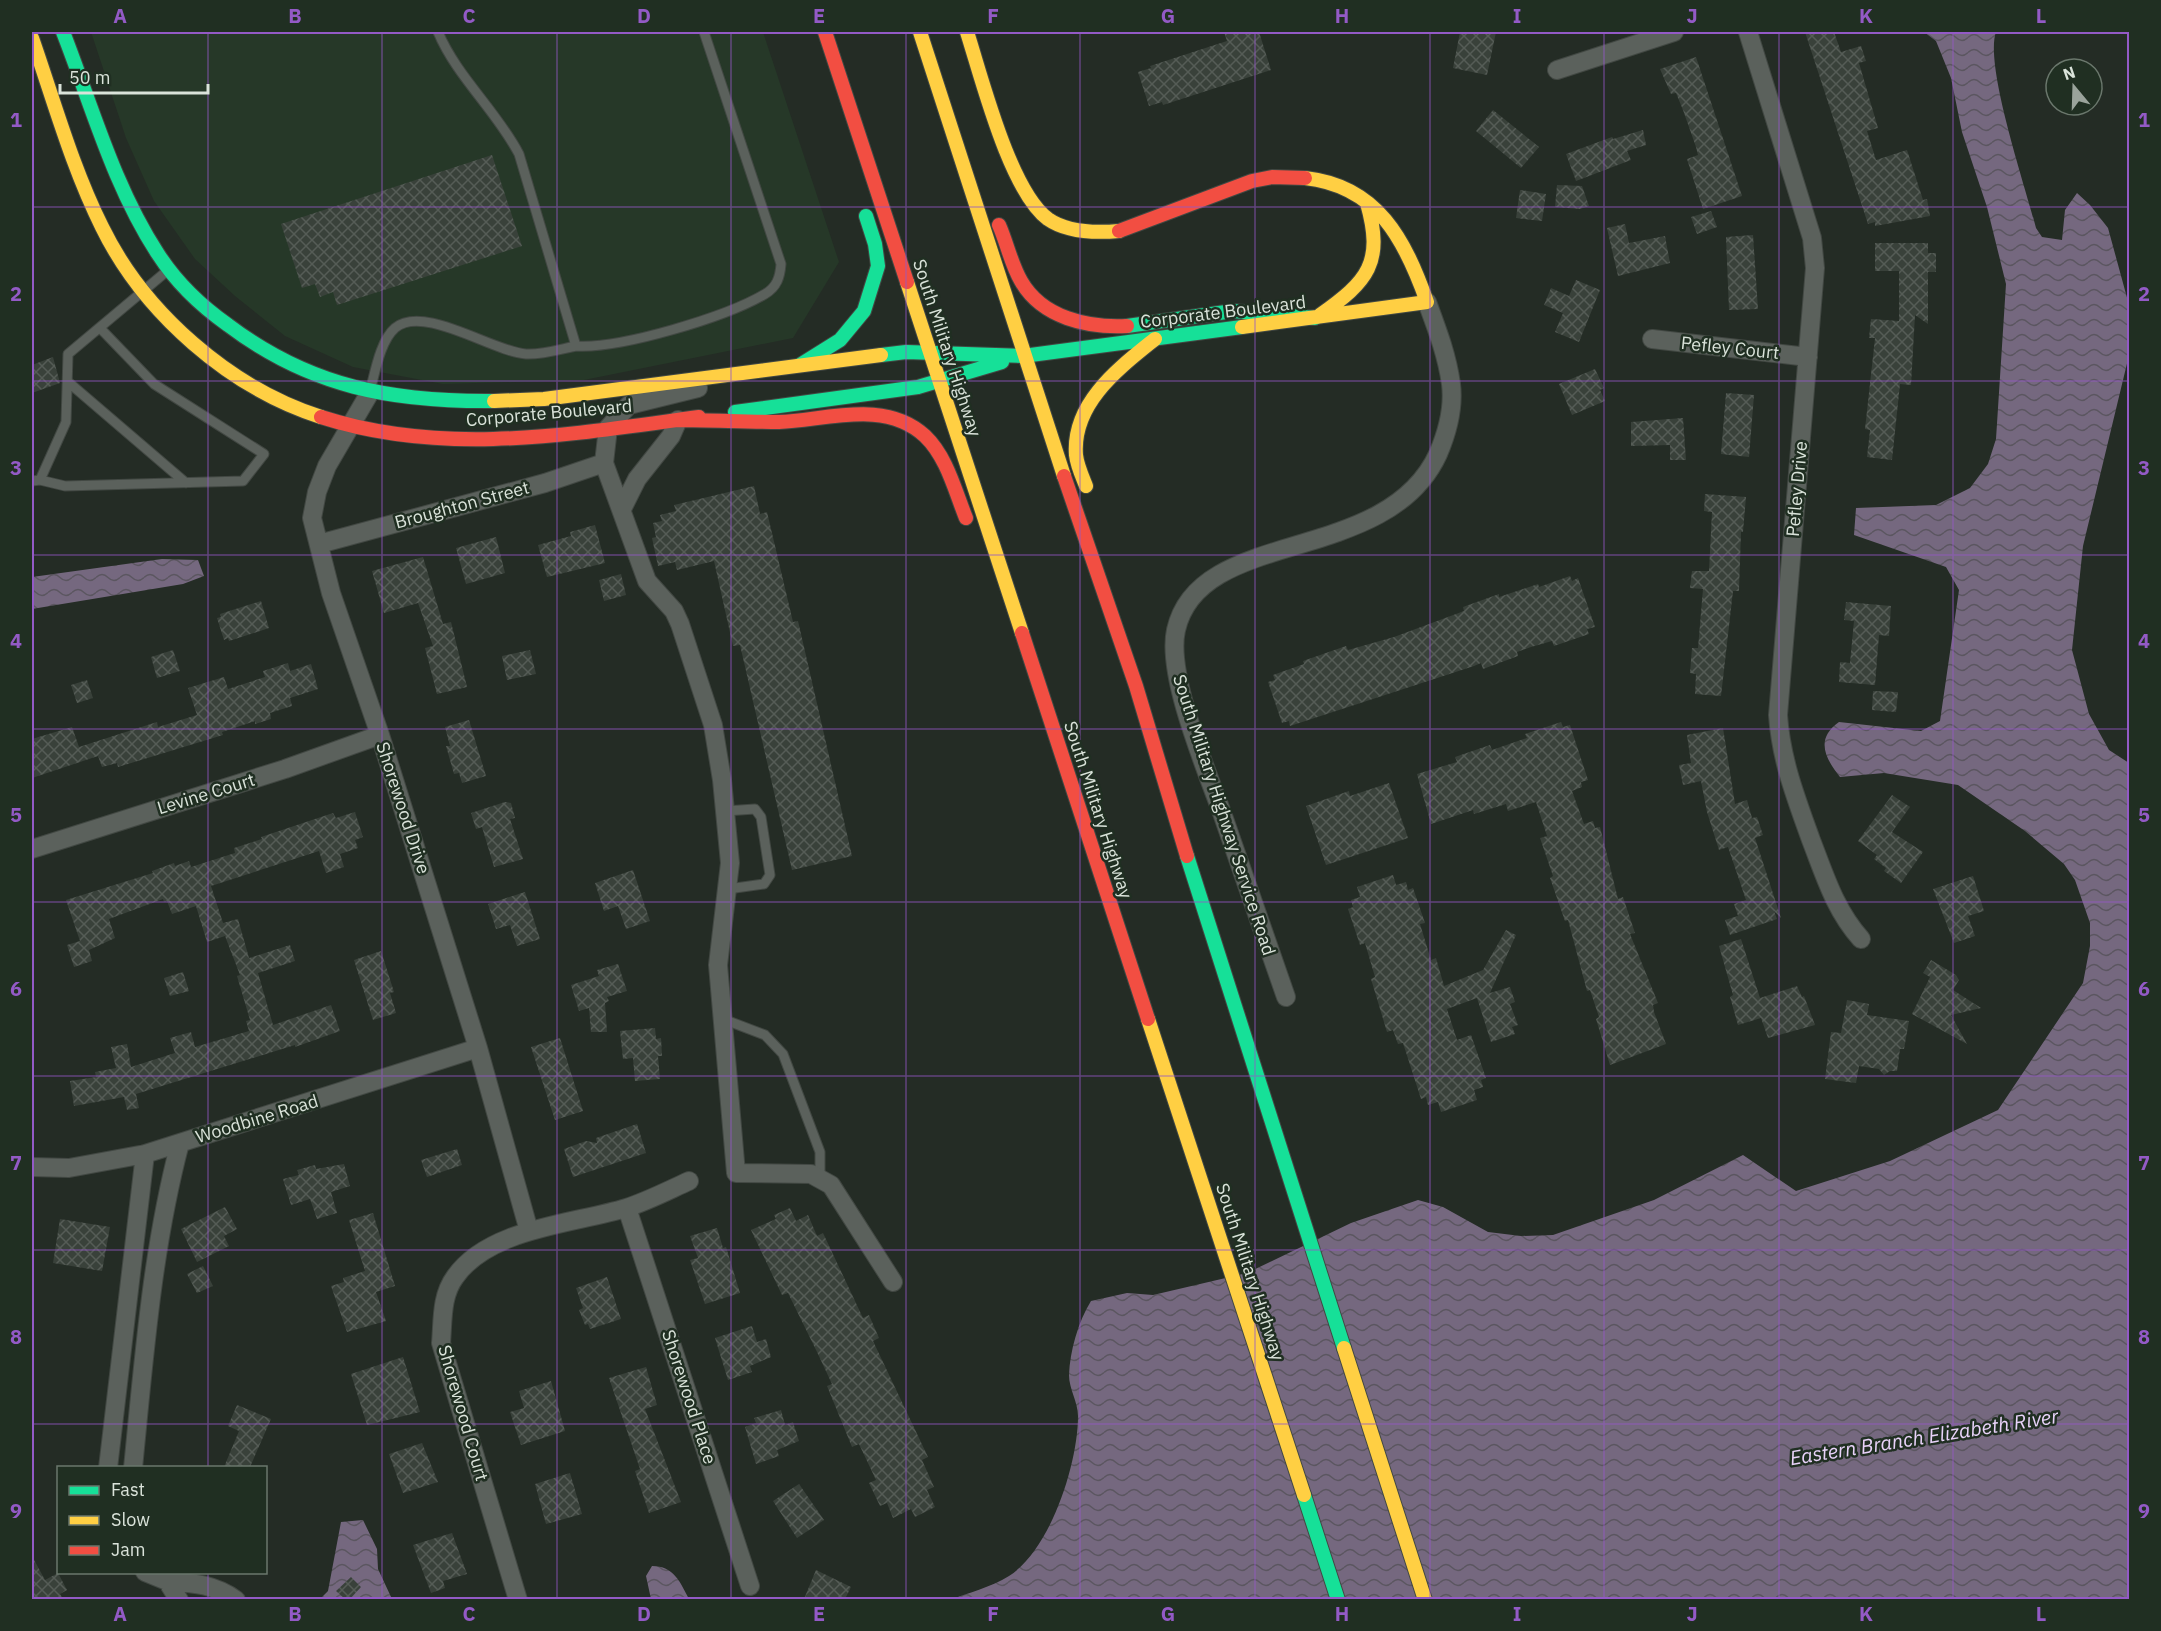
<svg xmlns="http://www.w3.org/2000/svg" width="2161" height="1631" font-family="'IBM Plex Sans',sans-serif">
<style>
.built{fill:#263828}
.water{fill:url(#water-waves)}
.building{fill:url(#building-cross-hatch)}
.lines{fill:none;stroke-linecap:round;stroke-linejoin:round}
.lane-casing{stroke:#424843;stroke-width:11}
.street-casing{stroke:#424843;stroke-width:20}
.fast-casing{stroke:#424843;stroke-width:16}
.slow-casing{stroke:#424843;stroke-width:16}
.jam-casing{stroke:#424843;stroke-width:16}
.lane{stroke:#5b615c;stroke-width:9}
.street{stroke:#5b615c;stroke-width:18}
.fast{stroke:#16e098;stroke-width:14}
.slow{stroke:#ffcf43;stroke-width:14}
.jam{stroke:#f24e42;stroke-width:14}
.grid{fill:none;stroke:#935ac6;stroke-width:1.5;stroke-opacity:0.55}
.labels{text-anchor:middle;stroke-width:5;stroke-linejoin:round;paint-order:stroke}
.street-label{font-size:18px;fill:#dae3da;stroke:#202f22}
.water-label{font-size:20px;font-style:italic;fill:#e9d3fa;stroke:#202f22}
.neatline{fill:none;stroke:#935ac6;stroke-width:2}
.grid-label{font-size:20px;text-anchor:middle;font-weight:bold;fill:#935ac6}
</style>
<defs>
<pattern id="water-waves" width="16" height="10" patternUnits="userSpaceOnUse" patternTransform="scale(1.5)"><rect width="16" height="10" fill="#75687f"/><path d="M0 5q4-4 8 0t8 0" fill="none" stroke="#5b5660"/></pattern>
<pattern id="building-cross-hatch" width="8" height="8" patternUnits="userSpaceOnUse" patternTransform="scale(1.5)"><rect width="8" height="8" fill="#39413a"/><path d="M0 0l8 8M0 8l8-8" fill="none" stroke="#555c56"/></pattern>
</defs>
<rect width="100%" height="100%" fill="#242c25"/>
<path class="built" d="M91,32H763L839,262L793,338L584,380L443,384L353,367L285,336L235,296L195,259L154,201L126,138Z"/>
<path class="water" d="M1924,32H1996C1984,65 2026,188 2036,228L2042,237L2062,240L2065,210L2077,193L2090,205L2108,228L2129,305L2130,351L2083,546L2072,650L2089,714L2109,750L2129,763V1599L949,1600C969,1593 991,1587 1009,1576C1051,1549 1078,1463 1078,1416C1078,1402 1069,1389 1069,1375C1070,1351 1078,1322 1091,1301L1127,1293L1153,1295L1247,1273L1351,1223L1418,1200L1443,1207L1488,1232L1521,1236L1553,1235L1654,1200L1743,1155L1796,1191L1890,1161L1998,1110L2083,983L2090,946V923L2075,880L2064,864L2025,831L1958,785L1884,773L1840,777C1825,758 1815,739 1839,722L1921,731L1940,721L1959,590L1946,567L1854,535L1856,508L1936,505L1970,488L1988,464L1996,439L2006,284L1987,207L1962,132L1951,78L1936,41Z
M162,559L198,560L204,576L183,584L32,609V577Z
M363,1520L377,1549L378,1569L392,1599L319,1600L328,1591L341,1522Z
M652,1566C674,1566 680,1582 689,1599H651L646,1576Z"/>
<path class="building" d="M1224,32H1259L1271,70L1163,105L1162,102L1149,106L1138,72L1151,68L1150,66L1227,41Z
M1460,32H1496L1487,75L1453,68Z
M1805,32H1834L1841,52L1861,46L1866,61L1859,63L1878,128L1867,131L1876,160L1907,150L1923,200L1927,199L1930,216L1875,226V222L1868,224Z
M1696,57L1742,196L1703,209L1687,159L1698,155L1696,147L1683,110L1676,93L1671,94L1660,69Z
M1493,110L1539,147L1521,168L1476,131Z
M1643,130L1646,145L1627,151L1631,160L1576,181L1566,154L1612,137L1613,139Z
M492,155L522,246L337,305L333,292L320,297L315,284L302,288L281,224Z
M1557,185L1582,186L1589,206L1580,209L1555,207Z
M1520,190L1546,194L1542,221L1516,218Z
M1711,211L1717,227L1697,234L1691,217Z
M1625,224L1629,243L1665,236L1670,263L1618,276L1607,228Z
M1753,235L1758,309L1729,310L1726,237Z
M1875,243H1928V253H1936V272H1928V324L1915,315L1911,385L1900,384L1892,460L1867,457L1870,430L1865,429L1875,338H1869L1871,319L1899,321V271H1875Z
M1576,280L1600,290L1579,342L1555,332L1563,313L1544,305L1551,288L1569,296Z
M53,357L60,383L32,393V365Z
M1595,369L1604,388L1600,390L1605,401L1572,415L1559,384Z
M1726,393L1754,395L1749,457L1721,454Z
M1683,418L1686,460H1670V445L1631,446V422Z
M754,486L760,514L767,512L793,622L798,621L852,856L792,870L740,645L733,646L714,561L677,570L675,562L658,566L652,538L656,537L653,523L662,521L660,515L676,511L674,505Z
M1705,494L1746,497L1743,532H1741L1739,591H1733L1721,696L1695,694L1696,674L1690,673L1692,648H1698L1703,589L1690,588L1692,571H1709L1712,512L1704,511Z
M595,525L605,563L547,577L538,545L571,536L570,532Z
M496,537L505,573L466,584L456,548Z
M423,557L443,624L451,622L467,687L437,694L425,648L433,646L418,603L384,613L372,571Z
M621,574L626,595L604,601L599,580Z
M1570,576L1572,581L1578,578L1595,627L1587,629L1589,634L1554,646L1552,641L1531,647L1517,652L1518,656L1483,669L1481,663L1474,666L1290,726L1289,721L1282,723L1268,682L1275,680L1273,675L1304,664L1303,661L1346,646L1348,650L1394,637L1464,611L1463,607L1499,594V597L1538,584L1539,587Z
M261,601L269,628L229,641L228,638L224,640L217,618L221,617L220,614Z
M1846,602L1891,606L1889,636L1879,635L1875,685L1839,682L1840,662L1850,663L1854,621L1844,620Z
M173,650L180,671L157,678L151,657Z
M530,650L536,674L507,680L502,656Z
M288,663L290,671L311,664L318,689L290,698L292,706L270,713L271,719L255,724V721L222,732L223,735L118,767L117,763L102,767L98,756L32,778V739L72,727L79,747L157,722L158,727L197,715L188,688L224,677L228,689L265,677L263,671Z
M87,680L93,698L77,703L71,685Z
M1873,691L1898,692L1896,712L1872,710Z
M469,720L486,776L462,783L459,773L454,774L446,746H450L445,727Z
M1561,722L1563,727L1570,725L1588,780L1581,782L1582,787L1572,791L1584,824L1593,821L1595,828L1600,827L1618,899L1623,897L1635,933L1630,934L1658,1003L1653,1005L1654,1012L1666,1044L1610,1065L1596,1019L1599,1017L1590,990L1587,991L1568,920L1565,921L1550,878L1553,876L1540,838L1547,836L1536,802L1508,811L1506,804L1474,814L1473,810L1431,824L1417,774L1457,762L1455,757L1490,745L1492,750L1527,738L1525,734Z
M1723,728L1735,804L1747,800L1752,818L1757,817L1763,835L1755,838L1781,918L1774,911L1777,919L1730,935L1725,920L1738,916L1734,904L1746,900L1728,847L1719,850L1707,812L1701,781L1683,785L1679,765L1691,763L1687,735Z
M1389,783L1408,838L1326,865L1306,806L1349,791L1350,796Z
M1892,795L1910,807L1892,832L1923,852L1901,883L1884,871L1886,868L1874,859L1877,855L1858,841Z
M505,802L511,803L515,818L510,819L523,859L494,867L482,827L476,829L471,813Z
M355,812L363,837L355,840L358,848L340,854L344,867L326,873L319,851L211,886L223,923L238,919L249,958L290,945L295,961L258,973L273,1025L331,1005L340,1031L295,1047V1045L136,1094L139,1108L127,1110L124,1097L74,1106L70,1081L96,1077L95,1072L116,1068L111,1047L127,1044L131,1067L175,1053L170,1038L191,1032L195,1047L249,1031L246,1021L250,1020L237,976L240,975L225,936L207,942L196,906L172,914L167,901L164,902L163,899L109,919L115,938L89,950L92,961L74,967L67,945L80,941L66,900L153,873L152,871L174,863L175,866L189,861L191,867L235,853L234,848L262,839L261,837L333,813L336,818Z
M633,870L650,921L626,929L618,906L604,911L595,883Z
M1393,875L1396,885L1406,882L1408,890L1413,888L1425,923L1420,924L1431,960L1436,958L1444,986L1483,970L1506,930L1516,935L1490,993L1510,987L1515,1002L1510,1004L1518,1025L1512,1027L1515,1034L1491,1042L1477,998L1447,1009L1457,1040L1471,1035L1486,1078L1481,1080L1483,1087L1474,1090L1477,1100L1441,1112L1438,1102L1428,1105L1426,1097L1421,1099L1403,1043L1398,1044L1393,1030L1387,1032L1371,979L1375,977L1365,943L1360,945L1348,909L1353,907L1351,900L1360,897L1357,887Z
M1973,876L1984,911L1968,916L1975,936L1954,943L1933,889Z
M525,892L540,939L517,946L510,925L496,929L488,904Z
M1741,939L1760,998L1797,986L1802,997L1804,996L1815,1025L1768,1038L1761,1018L1738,1025L1730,997L1733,995L1719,946Z
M381,951L394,992L390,993L396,1013L373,1020L354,960Z
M1931,960L1956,975L1959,980L1953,990L1981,1008L1951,1015L1967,1044L1912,1014L1930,977L1923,973Z
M618,964L627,991L607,997L609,1001L605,1003L607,1032H591L589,1008L579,1011L571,985L599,976L597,970Z
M183,972L189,991L170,996L164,978Z
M1847,1000L1869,1004L1867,1015L1909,1021L1904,1049H1900L1897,1071H1890L1884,1075L1879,1069L1859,1066L1856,1083L1825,1079L1831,1032L1841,1033Z
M655,1028L656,1039L661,1038L662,1056H658L660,1079L635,1081L633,1058L623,1059L620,1031Z
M560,1038L583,1111L555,1120L531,1047Z
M637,1124L646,1153L573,1177L564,1149L586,1141L597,1143L596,1138Z
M457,1149L462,1165L427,1177L421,1160Z
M344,1164L350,1186L331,1192L337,1213L317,1219L310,1199L291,1205L283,1179L299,1175L297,1170L315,1165L316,1169Z
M225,1207L237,1229L224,1236L229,1246L197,1262L181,1229Z
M790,1208L796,1221L808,1215L817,1236L823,1233L863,1318L869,1315L879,1338L873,1341L928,1457L922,1460L934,1487L927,1490L935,1507L915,1517L911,1509L893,1518L887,1503L880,1506L869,1483L876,1480L859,1444L852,1447L827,1386L832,1384L817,1352L788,1293L782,1295L751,1230L776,1219L774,1215Z
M373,1213L395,1286L376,1292L386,1321L347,1332L331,1286L344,1282L343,1278L365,1271L349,1220Z
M60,1219L110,1227L102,1271L53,1263Z
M717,1228L723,1248L726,1247L740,1293L705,1304L690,1260L698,1258L690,1236Z
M203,1266L213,1286L197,1293L187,1274Z
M607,1277L621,1319L590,1329L588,1324L585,1325L579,1310L583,1308L576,1288Z
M752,1326L757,1342L766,1339L771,1357L750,1366L752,1372L728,1380L715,1338Z
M403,1357L420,1412L367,1425L351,1374Z
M646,1367L657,1405L645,1409L681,1502L649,1513L635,1471L640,1469L609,1378Z
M551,1381L565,1431L521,1445L510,1412L524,1408L519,1391Z
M237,1405L271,1419L250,1467H224L239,1431L228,1426Z
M781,1410L785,1425L793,1422L799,1441L777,1450L779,1456L756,1464L745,1427L756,1423L754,1418Z
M422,1443L438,1482L403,1493L389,1454Z
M570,1473L582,1514L546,1524L535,1484Z
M799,1484L824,1520L797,1538L773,1501Z
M452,1533L467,1574L443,1581L445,1588L431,1593L413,1545Z
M32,1556L45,1580L58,1573L67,1590L60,1594L63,1599H32Z
M816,1570L851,1587L845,1599H804Z
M351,1577L361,1587L350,1599H345L336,1591Z"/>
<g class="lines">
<g class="lane-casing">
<path id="lane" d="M438,32C457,77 496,110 519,154L576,346C620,349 726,317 765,294C777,287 780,277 781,264L704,32
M67,381L186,483
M370,391C375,373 380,341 395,328C424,304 493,352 526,354C542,355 561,349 576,346
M40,480L65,486L243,481L264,454L154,384L100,328
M32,481L40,480L66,422L68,354L167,271
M725,811L755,809L761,817L770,875L764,884L728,889
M723,1019L765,1035L783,1054L820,1152V1177"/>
</g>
<g class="street-casing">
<path id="street" d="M1748,32L1812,238L1815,268L1778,715C1781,760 1796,798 1811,840C1825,876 1835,910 1861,939
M1557,70L1674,32
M1652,339L1808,357
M698,388L629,405L608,428L604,463L647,581L674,611L680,624L713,725L722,780L730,863L718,965L736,1173L811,1174L831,1185L893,1282
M369,394L327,466L317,492L312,518L331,593L380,735L478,1048L529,1231
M622,509L637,479L671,436L678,420
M319,544L545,483L604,463
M32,849L285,769L380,735
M1286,997C1264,935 1243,874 1222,813C1206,769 1166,674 1176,630C1199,526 1386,567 1438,454C1447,433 1454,408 1451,384C1447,355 1437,329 1427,302
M32,1167L69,1168L145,1154L478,1048
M627,1208L750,1586
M108,1468L145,1154
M133,1468C144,1358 152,1249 180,1143
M145,1572L167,1581
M179,1600L167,1581C193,1583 214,1584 236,1600
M518,1600L441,1343C443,1320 441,1296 455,1277C489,1228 574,1224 626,1208C648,1201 669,1190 689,1181"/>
</g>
<g class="fast-casing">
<path id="fast" d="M63,32C92,106 114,187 158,254C176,282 201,306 228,325C310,387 392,402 494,401
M1127,326L1233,311L1315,318
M881,355L906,352L1023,356L1242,327
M800,365L840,340L864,311L878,266L875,244L866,216
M735,412L918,387L1002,362
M1187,856L1344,1348
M1304,1495L1338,1600"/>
</g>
<g class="slow-casing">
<path id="slow" d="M920,32L1064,476
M967,32C982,79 1010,191 1048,219C1068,233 1096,233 1119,231
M32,38C54,101 72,167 102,227C144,313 230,388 321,417
M907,282L1022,633
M1320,315C1368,281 1384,263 1367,203
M1242,327L1427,302C1405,240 1378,186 1305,178
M494,401L544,399L881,355
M1086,486C1082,476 1077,465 1076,455C1072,403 1119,368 1155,339
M1148,1019L1304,1495
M1344,1348L1425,1600"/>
</g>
<g class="jam-casing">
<path id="jam" d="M825,32L907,282
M999,225C1007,243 1011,264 1021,281C1042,318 1088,328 1127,326
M1119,231L1252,181L1272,177L1305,178
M321,417C445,457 573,434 699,417
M678,420C712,420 745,422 779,422C827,420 885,399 925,436C947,457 955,491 966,518
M1064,476L1136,686L1187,856
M1022,633L1148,1019"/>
</g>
<use href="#lane" class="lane"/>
<use href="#street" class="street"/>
<use href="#fast" class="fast"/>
<use href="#slow" class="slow"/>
<use href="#jam" class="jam"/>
</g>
<path class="grid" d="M208,32V1468M382,32V1600M557,32V1600M731,32V1600M906,32V1600M1080,32V1600M1255,32V1600M1430,32V1600M1604,32V1600M1779,32V1600M1953,32V1600M32,207H2130M32,381H2130M32,555H2130M32,729H2130M32,902H2130M32,1076H2130M32,1250H2130M32,1424H2130M208,1572V1600"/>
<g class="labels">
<g class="street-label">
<text transform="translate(1223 312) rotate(-7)" y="6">Corporate Boulevard</text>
<text transform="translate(947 348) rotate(72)" y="6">South Military Highway</text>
<text transform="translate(1730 348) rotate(6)" y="6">Pefley Court</text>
<text transform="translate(549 413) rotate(-5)" y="6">Corporate Boulevard</text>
<text transform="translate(1797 489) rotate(-85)" y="6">Pefley Drive</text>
<text transform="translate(462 505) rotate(-15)" y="6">Broughton Street</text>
<text transform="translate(206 794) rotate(-17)" y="6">Levine Court</text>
<text transform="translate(403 808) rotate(72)" y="6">Shorewood Drive</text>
<text transform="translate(1098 810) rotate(72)" y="6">South Military Highway</text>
<text transform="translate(1224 815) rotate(72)" y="6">South Military Highway Service Road</text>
<text transform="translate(257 1119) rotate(-17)" y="6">Woodbine Road</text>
<text transform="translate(1250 1272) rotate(72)" y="6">South Military Highway</text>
<text transform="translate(689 1397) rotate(72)" y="6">Shorewood Place</text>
<text transform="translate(463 1413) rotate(74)" y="6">Shorewood Court</text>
</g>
<g class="water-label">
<text transform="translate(1924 1437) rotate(-9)" y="7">Eastern Branch Elizabeth River</text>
</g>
</g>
<rect width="2161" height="1631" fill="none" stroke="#202f22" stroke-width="66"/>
<rect x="57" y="1466" width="210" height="108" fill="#202f22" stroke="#6a776c" stroke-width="1.5"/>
<rect x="69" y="1486" width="30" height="9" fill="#16e098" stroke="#6a776c" stroke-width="1.5"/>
<text x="111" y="1496" font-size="18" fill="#dae3da">Fast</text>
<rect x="69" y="1516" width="30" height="9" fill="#ffcf43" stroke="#6a776c" stroke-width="1.5"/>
<text x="111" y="1526" font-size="18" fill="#dae3da">Slow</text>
<rect x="69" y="1546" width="30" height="9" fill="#f24e42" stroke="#6a776c" stroke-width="1.5"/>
<text x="111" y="1556" font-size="18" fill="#dae3da">Jam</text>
<g transform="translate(2074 87) rotate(341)"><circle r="28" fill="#202f22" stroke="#6a776c" stroke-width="1.5"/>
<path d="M0-4.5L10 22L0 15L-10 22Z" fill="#9aa39b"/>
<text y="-9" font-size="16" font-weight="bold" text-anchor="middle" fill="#dae3da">N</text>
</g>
<path d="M60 84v9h148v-9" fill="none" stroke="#dae3da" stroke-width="3"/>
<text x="69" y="84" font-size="18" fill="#dae3da" stroke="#202f22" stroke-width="4.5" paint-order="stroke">50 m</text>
<rect x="33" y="33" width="2095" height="1565" class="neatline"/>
<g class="grid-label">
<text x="120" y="23">A</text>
<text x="295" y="23">B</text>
<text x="469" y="23">C</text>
<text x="644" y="23">D</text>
<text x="819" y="23">E</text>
<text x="993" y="23">F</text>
<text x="1168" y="23">G</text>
<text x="1342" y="23">H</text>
<text x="1517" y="23">I</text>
<text x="1692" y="23">J</text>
<text x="1866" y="23">K</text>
<text x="2041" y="23">L</text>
<text x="16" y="127">1</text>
<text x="2144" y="127">1</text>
<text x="16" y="301">2</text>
<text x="2144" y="301">2</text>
<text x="16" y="475">3</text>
<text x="2144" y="475">3</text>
<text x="16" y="648">4</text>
<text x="2144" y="648">4</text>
<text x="16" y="822">5</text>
<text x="2144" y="822">5</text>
<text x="16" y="996">6</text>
<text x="2144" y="996">6</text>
<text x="16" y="1170">7</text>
<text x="2144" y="1170">7</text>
<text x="16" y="1344">8</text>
<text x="2144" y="1344">8</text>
<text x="16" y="1518">9</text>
<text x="2144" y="1518">9</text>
<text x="120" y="1621">A</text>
<text x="295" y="1621">B</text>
<text x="469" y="1621">C</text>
<text x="644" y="1621">D</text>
<text x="819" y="1621">E</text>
<text x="993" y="1621">F</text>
<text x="1168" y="1621">G</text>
<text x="1342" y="1621">H</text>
<text x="1517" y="1621">I</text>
<text x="1692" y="1621">J</text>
<text x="1866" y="1621">K</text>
<text x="2041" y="1621">L</text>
</g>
</svg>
